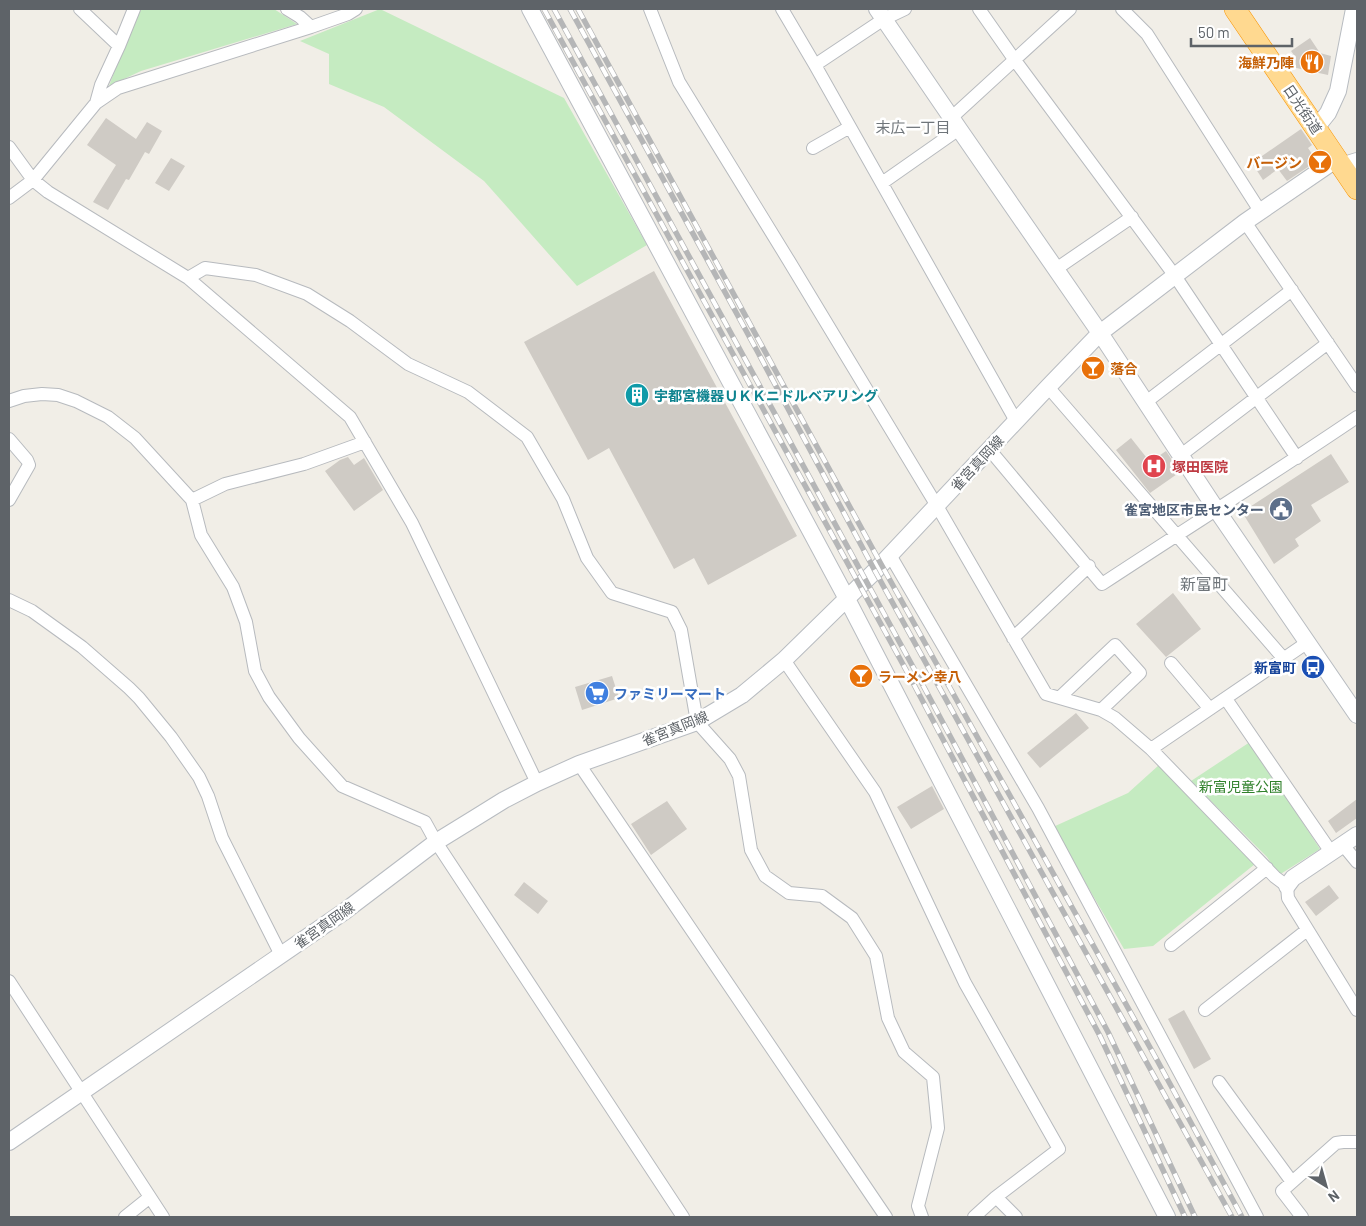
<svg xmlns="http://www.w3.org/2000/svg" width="1366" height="1226" viewBox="0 0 1366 1226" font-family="Barlow,'Noto Sans JP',sans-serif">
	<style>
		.green { fill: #c5ebc1 }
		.building { fill: #cfcbc5 }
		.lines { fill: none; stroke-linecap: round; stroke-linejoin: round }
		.street-casing { stroke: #b7babe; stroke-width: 14 }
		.secondary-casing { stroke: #b8bcc1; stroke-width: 18 }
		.highway-casing { stroke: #f89400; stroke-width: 22 }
		.street { stroke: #fff; stroke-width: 12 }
		.secondary { stroke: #fff; stroke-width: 16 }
		.highway { stroke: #ffd990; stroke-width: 21 }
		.rail-casing { stroke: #b5b6b7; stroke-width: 5.5 }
		.rail { stroke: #fff; stroke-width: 4; stroke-dasharray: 11; stroke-linecap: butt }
		.labels { text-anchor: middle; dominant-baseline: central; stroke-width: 5; stroke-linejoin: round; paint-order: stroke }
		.food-label { font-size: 14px; font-weight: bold; fill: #c56008; stroke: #fff; text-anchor: end }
		.street-label { font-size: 14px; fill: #5e6368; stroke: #fff }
		.culture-label { font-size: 14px; font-weight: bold; fill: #0d838f; stroke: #fff; text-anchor: start }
		.health-label { font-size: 14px; font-weight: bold; fill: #be3a42; stroke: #fff; text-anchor: start }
		.service-label { font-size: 14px; font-weight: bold; fill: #4e5e75; stroke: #fff; text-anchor: end }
		.transit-label { font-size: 14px; font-weight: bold; fill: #164399; stroke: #fff; text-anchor: end }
		.shop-label { font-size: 14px; font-weight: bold; fill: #366cbe; stroke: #fff; text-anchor: start }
		.park-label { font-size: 14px; fill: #30812b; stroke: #fff }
		.neighbourhood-label { font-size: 15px; fill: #6f757a; stroke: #fff }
		.quarter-label { font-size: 16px; fill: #6f757a; stroke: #fff }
	</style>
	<rect width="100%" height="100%" fill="#f1eee7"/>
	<path class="green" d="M138,9H274L297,24L141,71L109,86Z
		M380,9L564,98L647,245L577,286L484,181L384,107L329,84V54L300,41Z
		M1250,742L1320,849L1279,875L1267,857L1191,781Z
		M1159,765L1255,864L1153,946L1124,949L1053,827L1128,793Z"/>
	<path class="building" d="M1310,38L1320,53L1331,56L1328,75L1292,67L1294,55L1291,51Z
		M106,118L136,139L147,122L162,131L149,154L145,152L129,180L126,179L108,210L93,202L116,165L87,145Z
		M1301,129L1312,145L1308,148L1317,161L1287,181L1278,169L1263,180L1252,163Z
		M171,158L185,166L169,191L155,183Z
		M654,271L797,536L708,585L694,558L674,569L609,448L588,460L524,342Z
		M1131,438L1150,462L1166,451L1180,472L1150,493L1116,450Z
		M1331,454L1349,482L1311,505L1321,521L1295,539L1299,546L1274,564L1242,512Z
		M348,457L354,465L364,458L383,490L354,511L325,471L340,460Z
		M1173,593L1201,629L1166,657L1136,624Z
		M612,676L619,698L582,710L575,687Z
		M1076,713L1089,728L1040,768L1027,753Z
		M932,786L944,809L911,829L897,807Z
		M1357,799V818L1336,833L1328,821Z
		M667,801L687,829L651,855L631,824Z
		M524,882L548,901L538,914L514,895Z
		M1329,885L1339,898L1316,916L1305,902Z
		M1184,1010L1211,1059L1194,1069L1168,1019Z"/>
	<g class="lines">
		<g class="street-casing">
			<path id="street" d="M80,9L119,46
				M287,9L300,17L311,27
				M650,9L679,82L789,261L937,506L1046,694L1101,710L1115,718L1151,749L1275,877L1287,886L1288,898L1357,1010
				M782,9L815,65L1016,421
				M979,9L1014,59L1175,276L1297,458
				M1122,9L1147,34L1260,211
				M815,65L884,19L905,9
				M96,103L101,85L119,46L134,9
				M951,118L1070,9
				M9,147L33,180L48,192L188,278L350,417L412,523L537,783
				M813,148L850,127
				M882,183L959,129
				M9,198L33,180L96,103L118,88L311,27L348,14L356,9
				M1245,222L1357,386
				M1056,269L1132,217
				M188,278L205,268L256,275L307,294L350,321L408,364L468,392L527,437L563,499L587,558L612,593L672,612L681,630L697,722L730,759L739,776L751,850L765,876L789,893L822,896L852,918L876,956L888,1018L904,1052L933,1077L938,1128L918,1206L922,1217
				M1048,387L1284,659
				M9,401L24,396L42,394L58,395L76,401L108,417L135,438L192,500L201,535L233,587L246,622L255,671L269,697L299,738L342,786L425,822L436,842L683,1217
				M1146,402L1292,290
				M9,439L27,460L29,465L9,500
				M989,449L1102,584C1187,528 1273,474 1357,417
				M1181,455L1328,343
				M192,500L225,484L304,464L365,442
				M890,555L1038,808L1257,1217
				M9,600L32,611L82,647L129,688L139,698L171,737L199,777L208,796L222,838L281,955
				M1013,638L1089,566
				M784,660L875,792L965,983L1059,1149L996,1197L974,1217
				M1171,663L1210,709
				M1059,698L1115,645L1140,673L1101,710
				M1226,699L1331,852
				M1151,749L1308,642
				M579,764L886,1217
				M1343,845L1357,862
				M1171,945L1267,868
				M9,981L163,1217
				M1205,1010L1307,930
				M1219,1082L1292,1182
				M996,1197L1016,1217
				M125,1217L150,1197
				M1302,1217L1282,1191L1336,1143L1343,1142H1357"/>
		</g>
		<g class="secondary-casing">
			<path id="secondary" d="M530,9L847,599L1167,1217
				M877,9L959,129L1100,333L1216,509L1357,715
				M1316,128L1328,113L1338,91L1354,9
				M1341,166L1357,161
				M1287,886L1293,878L1357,835
				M9,1142L345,911L436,842L475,818L504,800L537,783L579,764L697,722L742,695L784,660L875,571L1048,387L1100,333L1245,222L1337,159"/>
		</g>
		<g class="highway-casing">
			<path id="highway" d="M1235,9L1357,189"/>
		</g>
		<use href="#street" class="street"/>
		<use href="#secondary" class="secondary"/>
		<use href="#highway" class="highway"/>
		<g class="rail-casing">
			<path id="rail" d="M544,9L911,679L1100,1036L1185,1217
				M554,9L918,676L1108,1032L1195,1217
				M570,9L755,347L875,571L1232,1217
				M578,9L881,564L1157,1060L1242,1217"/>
		</g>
		<use href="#rail" class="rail"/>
	</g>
	<defs>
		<g id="restaurant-disc" transform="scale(1.25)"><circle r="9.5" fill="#e8710a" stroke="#fff"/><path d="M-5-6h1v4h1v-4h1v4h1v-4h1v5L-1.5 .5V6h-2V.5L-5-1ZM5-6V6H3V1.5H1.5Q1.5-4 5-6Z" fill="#fff"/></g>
		<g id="bar-disc" transform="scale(1.25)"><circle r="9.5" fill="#e8710a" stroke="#fff"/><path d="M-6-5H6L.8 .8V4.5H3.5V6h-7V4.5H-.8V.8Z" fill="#fff"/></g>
		<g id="building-disc" transform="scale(1.25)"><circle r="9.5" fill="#0f9aa8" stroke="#fff"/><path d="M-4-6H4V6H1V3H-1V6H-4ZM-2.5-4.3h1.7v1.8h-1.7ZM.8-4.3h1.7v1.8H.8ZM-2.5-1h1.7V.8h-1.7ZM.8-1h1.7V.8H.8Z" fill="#fff"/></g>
		<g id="hospital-disc" transform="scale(1.25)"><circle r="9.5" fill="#e0444e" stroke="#fff"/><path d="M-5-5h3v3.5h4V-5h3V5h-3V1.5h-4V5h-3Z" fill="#fff"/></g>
		<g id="civic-disc" transform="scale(1.25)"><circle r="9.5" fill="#5c6f8a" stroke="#fff"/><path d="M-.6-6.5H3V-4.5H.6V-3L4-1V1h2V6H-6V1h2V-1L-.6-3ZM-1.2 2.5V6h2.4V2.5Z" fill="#fff"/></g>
		<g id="bus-disc" transform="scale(1.25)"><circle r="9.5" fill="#1a4fb4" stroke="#fff"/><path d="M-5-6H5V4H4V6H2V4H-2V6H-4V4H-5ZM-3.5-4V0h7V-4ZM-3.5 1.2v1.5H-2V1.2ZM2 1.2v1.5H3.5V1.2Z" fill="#fff"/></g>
		<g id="supermarket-disc" transform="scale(1.25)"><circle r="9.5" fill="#3f7fe0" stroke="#fff"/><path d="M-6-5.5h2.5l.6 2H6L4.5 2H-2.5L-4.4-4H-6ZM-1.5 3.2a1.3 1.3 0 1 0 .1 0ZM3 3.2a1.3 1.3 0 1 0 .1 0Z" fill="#fff"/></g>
	</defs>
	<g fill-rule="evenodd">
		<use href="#restaurant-disc" x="1312" y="62"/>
		<use href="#bar-disc" x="1320" y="162"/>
		<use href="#bar-disc" x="1093" y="368"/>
		<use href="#building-disc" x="637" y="395"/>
		<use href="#hospital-disc" x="1154" y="466"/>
		<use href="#civic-disc" x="1281" y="509"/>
		<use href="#bus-disc" x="1313" y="667"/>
		<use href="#bar-disc" x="861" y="676"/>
		<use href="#supermarket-disc" x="597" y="693"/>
	</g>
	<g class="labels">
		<g class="food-label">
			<text x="1294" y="62">海鮮乃陣</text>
			<text x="1302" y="162">バージン</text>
			<text x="1110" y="368" text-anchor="start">落合</text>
			<text x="878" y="676" text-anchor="start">ラーメン幸八</text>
		</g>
		<g class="street-label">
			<text transform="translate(1303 109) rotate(56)">日光街道</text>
			<text transform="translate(977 463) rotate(-47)">雀宮真岡線</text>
			<text transform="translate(675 728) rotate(-22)">雀宮真岡線</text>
			<text transform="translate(324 925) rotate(-35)">雀宮真岡線</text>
		</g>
		<g class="culture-label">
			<text x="654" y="395">宇都宮機器ＵＫＫニドルベアリング</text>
		</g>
		<g class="health-label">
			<text x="1172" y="466">塚田医院</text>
		</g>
		<g class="service-label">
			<text x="1264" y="509">雀宮地区市民センター</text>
		</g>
		<g class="transit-label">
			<text x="1296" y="667">新富町</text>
		</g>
		<g class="shop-label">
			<text x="614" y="693">ファミリーマート</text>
		</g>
		<g class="park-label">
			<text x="1241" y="786">新富児童公園</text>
		</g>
		<g class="neighbourhood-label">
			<text x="913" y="127">末広一丁目</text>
		</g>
		<g class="quarter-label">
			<text x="1204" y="583">新富町</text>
		</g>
	</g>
	<rect width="1366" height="1226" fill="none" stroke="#5e6368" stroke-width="20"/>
	<g transform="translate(1326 1186) rotate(143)" stroke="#ffffff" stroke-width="4" paint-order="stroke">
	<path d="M0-4L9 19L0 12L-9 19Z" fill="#5e6368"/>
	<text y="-8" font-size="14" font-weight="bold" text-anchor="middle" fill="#5e6368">N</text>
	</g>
	<path d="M1191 38v8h101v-8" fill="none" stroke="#5e6368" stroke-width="2.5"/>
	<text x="1198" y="38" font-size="15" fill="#5e6368" stroke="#ffffff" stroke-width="4" paint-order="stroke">50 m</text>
</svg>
